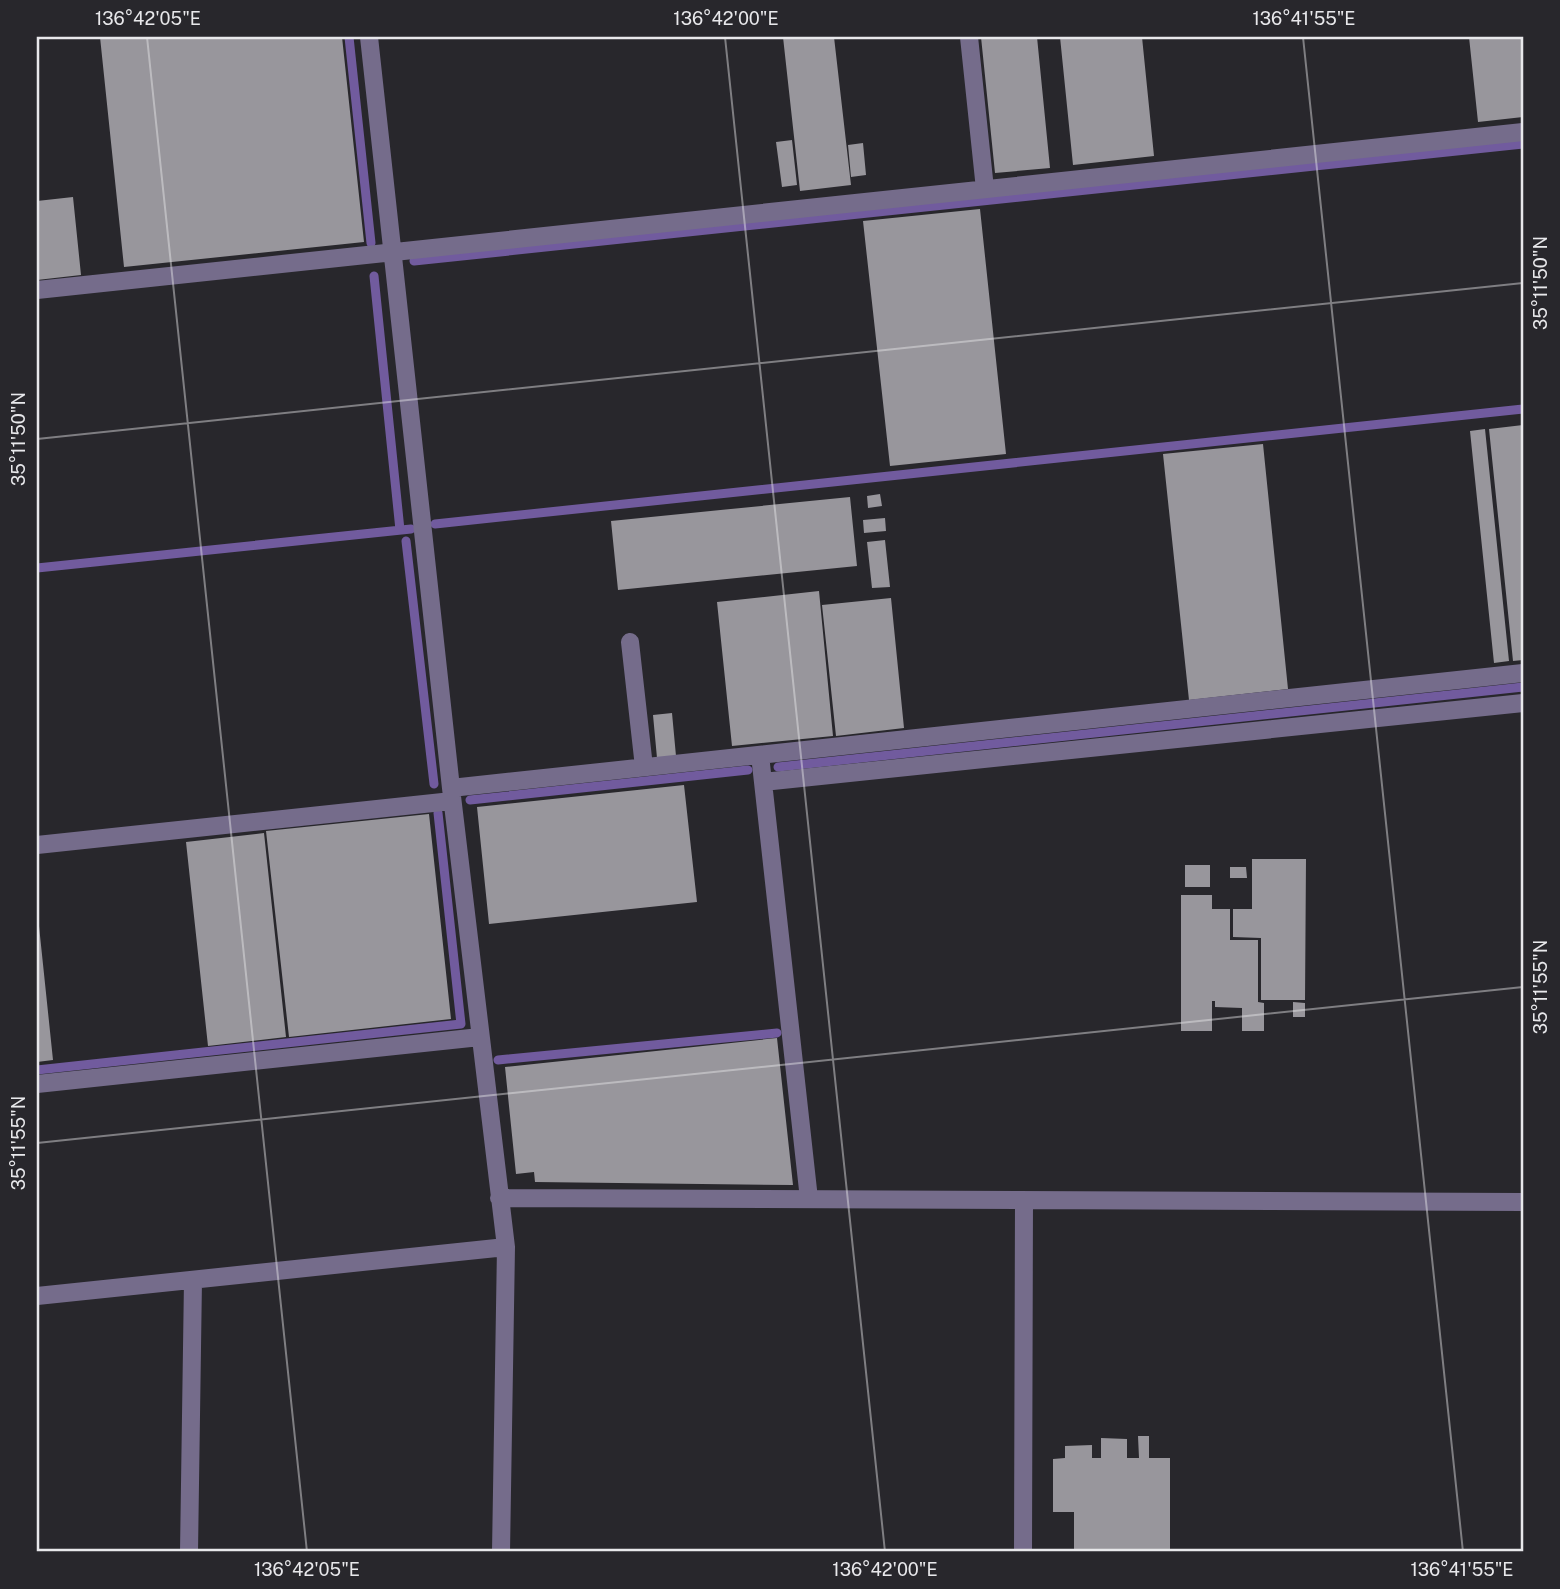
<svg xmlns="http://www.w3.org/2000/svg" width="1560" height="1589" viewBox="0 0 1560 1589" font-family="'Public Sans',sans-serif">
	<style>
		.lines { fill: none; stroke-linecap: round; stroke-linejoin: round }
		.stream { stroke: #715b9e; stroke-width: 9 }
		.building { fill: #98969c }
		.minor { stroke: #756c8b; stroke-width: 18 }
		.ticks { fill: none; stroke: #e8e8eb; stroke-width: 2; stroke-opacity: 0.45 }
		.neatline { fill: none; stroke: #e8e8eb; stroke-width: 2.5 }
		.ticks-label { font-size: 18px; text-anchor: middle; fill: #e8e8eb }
	</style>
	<rect width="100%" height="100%" fill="#28272c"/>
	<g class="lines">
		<path class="stream" d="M349,37L371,243
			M414,261L1523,144
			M374,276L400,530
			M435,524L1523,409
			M406,541L434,784
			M37,568L411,529
			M778,767L1523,687
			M470,800L748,770
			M498,1060L777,1033
			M37,1070L461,1024L438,813"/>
	</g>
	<path class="building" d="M100,37H342L364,242L124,267Z
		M783,37H834L851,185L800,191Z
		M981,37H1037L1050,168L995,173Z
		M1060,37H1142L1154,156L1073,165Z
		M1469,37H1523V117L1478,122Z
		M792,140L797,185L782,187L776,142Z
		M863,143L866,175L851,177L848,145Z
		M73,197L81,275L37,280V201Z
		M980,209L1006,454L890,466L863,221Z
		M1523,425V660L1513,661L1489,429Z
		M1485,429L1509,661L1494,663L1470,431Z
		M1263,444L1288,689L1189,700L1163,454Z
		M880,494L882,506L868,508L867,496Z
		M850,497L857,566L618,590L611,521Z
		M885,518L886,531L864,533L863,520Z
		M885,540L890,587L872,588L867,542Z
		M819,591L833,736L732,746L717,602Z
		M891,598L904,728L836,736L822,605Z
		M672,713L676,756L657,758L653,715Z
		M684,785L697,902L489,924L477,807Z
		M429,814L451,1019L289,1037L266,831Z
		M264,833L286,1037L208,1046L186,842Z
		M1252,859H1306L1305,1000H1261V938L1233,937V909H1252Z
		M1185,865H1210V887H1185Z
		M1230,867H1246L1247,878H1230Z
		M1181,895H1212V909H1230V940H1258V1002L1264,1003V1031H1242V1008L1215,1007V1001H1212V1031H1181Z
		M37,926H39L53,1060L37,1062Z
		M1293,1002L1305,1003V1017H1293Z
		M777,1038L793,1185L535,1182L534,1172L516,1174L505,1067Z
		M1138,1436H1149V1458H1170V1552H1074V1512H1053V1459L1065,1458V1446L1092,1445V1458H1101V1438L1127,1439V1458H1139Z"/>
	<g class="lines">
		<path class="minor" d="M369,37L451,788L506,1247L501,1552
			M969,37L985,189
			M37,290L1523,132
			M630,642L644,767
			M760,755L809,1199
			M763,782L1523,703
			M451,788L1523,673
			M37,845L452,801
			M37,1084L480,1037
			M499,1198L1523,1202
			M37,1296L506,1247
			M189,1552L193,1280
			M1023,1552L1024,1200"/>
	</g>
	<path class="ticks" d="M147,37L307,1552M725,37L885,1552M1303,37L1463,1552M37,439L1523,283M37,1143L1523,987"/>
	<rect width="1560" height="1589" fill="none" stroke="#28272c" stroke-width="77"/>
	<rect x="38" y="38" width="1484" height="1512" class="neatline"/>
	<g class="ticks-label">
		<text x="148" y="25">136°42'05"E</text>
		<text x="726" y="25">136°42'00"E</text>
		<text x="1304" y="25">136°41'55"E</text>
		<text transform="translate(1541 283) rotate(-90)" y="6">35°11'50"N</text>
		<text transform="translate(19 439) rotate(-90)" y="6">35°11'50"N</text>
		<text transform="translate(1541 987) rotate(-90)" y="6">35°11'55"N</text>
		<text transform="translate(19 1143) rotate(-90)" y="6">35°11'55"N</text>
		<text x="307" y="1576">136°42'05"E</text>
		<text x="885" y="1576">136°42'00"E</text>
		<text x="1462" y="1576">136°41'55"E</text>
	</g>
</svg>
